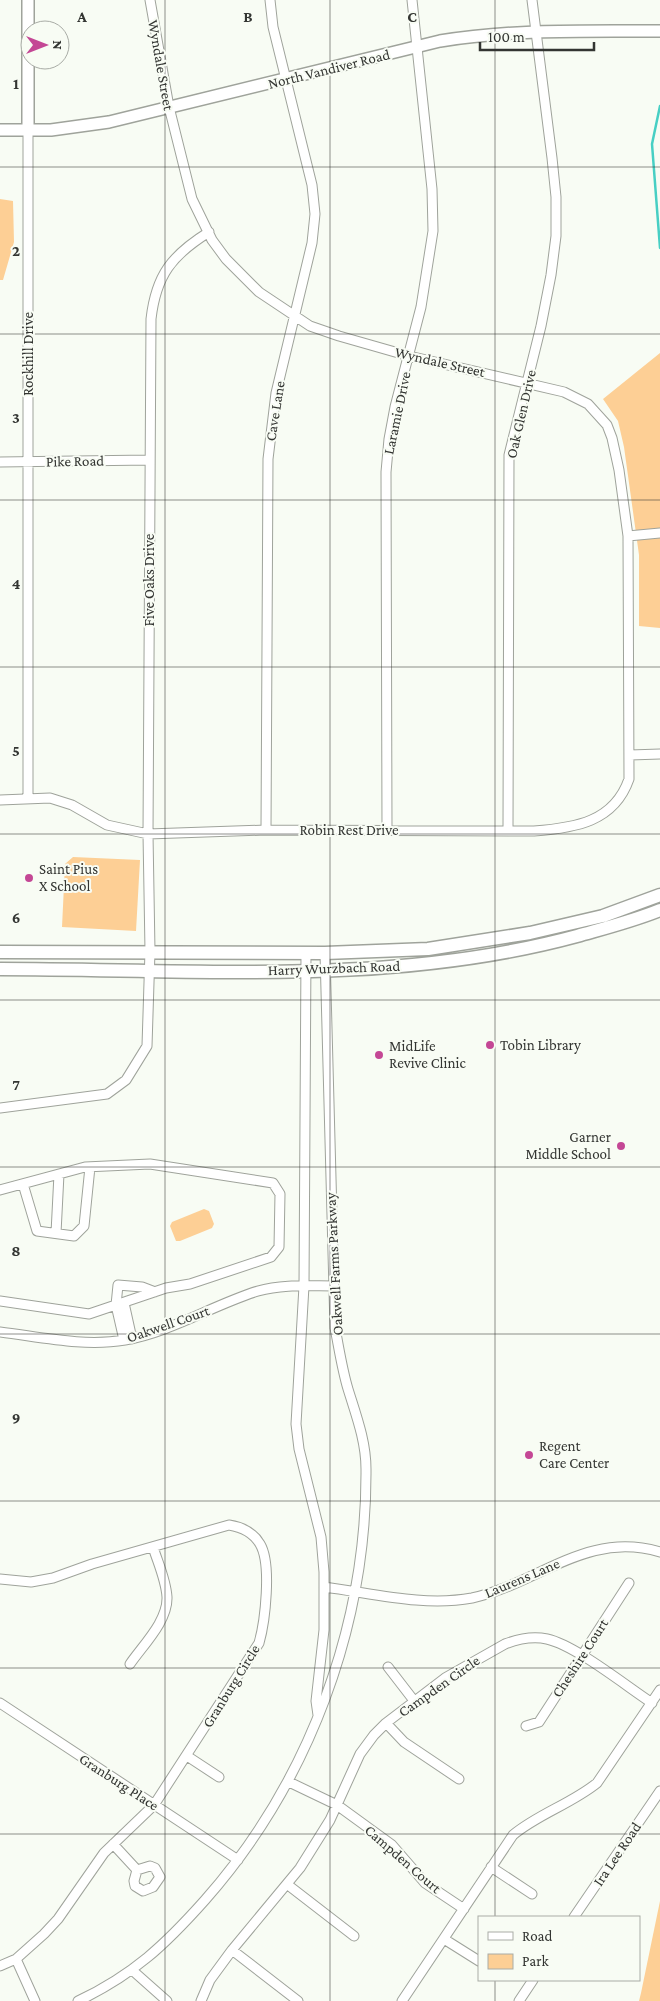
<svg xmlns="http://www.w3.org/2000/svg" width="660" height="2001" viewBox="0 0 660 2001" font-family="'Crimson Pro',serif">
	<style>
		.park { fill: #fdcf95 }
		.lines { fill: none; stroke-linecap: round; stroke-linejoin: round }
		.stream { stroke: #47cfc4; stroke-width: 2.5 }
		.minor-casing { stroke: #9fa39b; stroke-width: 11 }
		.tertiary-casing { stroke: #9fa39b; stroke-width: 14 }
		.secondary-casing { stroke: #9fa39b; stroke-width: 15 }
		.minor { stroke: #fff; stroke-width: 9 }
		.tertiary { stroke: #fff; stroke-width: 11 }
		.secondary { stroke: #fff; stroke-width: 12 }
		.grid { fill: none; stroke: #333532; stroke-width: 1; stroke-opacity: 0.55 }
		.poi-dot { fill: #c44795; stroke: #f8fcf4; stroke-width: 2 }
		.labels { text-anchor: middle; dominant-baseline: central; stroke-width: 4; stroke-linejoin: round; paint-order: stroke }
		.street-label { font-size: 15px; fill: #333532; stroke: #f8fcf4 }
		.poi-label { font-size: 15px; fill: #333532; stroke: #f8fcf4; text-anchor: start }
		.grid-label { font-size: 16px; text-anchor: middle; font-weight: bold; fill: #333532; stroke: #f8fcf4; stroke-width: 4; stroke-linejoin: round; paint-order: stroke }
	</style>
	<rect width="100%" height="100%" fill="#f8fcf4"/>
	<path class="park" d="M0,199L13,201L14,242L3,280H0Z
		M660,353V628L639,626V555L624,447L618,421L603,399Z
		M73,857L140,860L136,931L62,927L65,864Z
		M204,1209L209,1211L214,1224L212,1228L180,1241H176L170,1226L172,1222Z
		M660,1901V2001H639L641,1993Z"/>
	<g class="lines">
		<path class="stream" d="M660,106L652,144L660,248"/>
		<g class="minor-casing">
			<path id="minor" d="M0,462L150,460
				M628,536L660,533
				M630,755L660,754
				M28,799V130
				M0,800L50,798L72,805L107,825L148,834L266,830L534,831C575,828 614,822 629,779L628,536L619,470L612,438L607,425L588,404L564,392L409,356L339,336L310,326L259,292L226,259L212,240L192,199L169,107L150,0
				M266,830L268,459L276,393L312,243L315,214L312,185L273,27L270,0
				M387,830L386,472L389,439L395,407L421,307L433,231L432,189L412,0
				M508,831L509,455L541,326L551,275L556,236V197L552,158L532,0
				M306,953L304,1286L296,1424L299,1449L321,1537L324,1572V1630L316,1701L318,1715
				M0,1108L107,1094L126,1080L147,1046L150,951L148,834L151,319C156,275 172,255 209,232
				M23,1184L37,1231L74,1236L84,1226L90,1167
				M0,1190L85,1167L150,1164L273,1183L280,1194L279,1247L271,1257L190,1284L166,1288L89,1314L0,1301
				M56,1233L59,1174
				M124,1303L132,1339
				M0,1332C41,1337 84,1347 125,1340C171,1332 213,1305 258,1291C282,1284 308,1286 333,1286
				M124,1340L116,1305L118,1285L142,1287L155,1292
				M0,1579L31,1582L53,1578L92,1564L229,1525C242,1527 253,1532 260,1544C272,1564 265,1622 259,1643L154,1805L104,1853L58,1919L44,1934L16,1959L0,1966
				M324,1587C372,1593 423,1607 472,1598C538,1584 586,1530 660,1552
				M130,1664C143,1645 168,1621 167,1597C166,1580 158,1563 153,1547
				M388,1667L415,1702
				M0,1703L238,1860
				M386,1723L404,1742L459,1779
				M526,1726L539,1722L629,1583
				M187,1756L219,1777
				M289,1782L337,1805L392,1845L425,1883L464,1909
				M113,1844L137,1870L150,1866L155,1868L160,1877L153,1887L143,1891L135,1886L134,1881L137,1870
				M491,1867L532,1894
				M288,1885L354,1936
				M574,1917L660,1791
				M444,1939L479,1961
				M232,1950L298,2001
				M16,1959L35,2001
				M132,1970L167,2001
				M78,2001C133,1975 165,1945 205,1900C309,1782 367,1626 366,1469C366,1441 356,1415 348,1389C342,1369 339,1348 335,1328L325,953
				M201,2001L210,1980L232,1950L300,1868L330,1820L360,1754L374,1735L386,1723L445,1678L505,1644C518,1639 533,1636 547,1639C575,1645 626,1686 652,1703
				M402,2001L513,1835C538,1814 571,1804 597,1783L660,1690
				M519,2001L533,1980"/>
		</g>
		<g class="tertiary-casing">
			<path id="tertiary" d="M0,130H51L109,122L440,41C513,29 586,31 660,31
				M28,130V0"/>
		</g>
		<g class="secondary-casing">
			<path id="secondary" d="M0,952L325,953L428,949L530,933L603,916L660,895
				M0,969C192,969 389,987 577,936C605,928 633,921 660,910"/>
		</g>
		<use href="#minor" class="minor"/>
		<use href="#tertiary" class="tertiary"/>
		<use href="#secondary" class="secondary"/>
	</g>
	<path class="grid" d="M165,0V2001M330,0V2001M495,0V1917M0,167H660M0,334H660M0,500H660M0,667H660M0,834H660M0,1000H660M0,1167H660M0,1334H660M0,1501H660M0,1668H660M0,1834H660M495,1980V2001"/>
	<g class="poi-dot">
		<circle cx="29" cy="878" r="5"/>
		<circle cx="490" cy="1045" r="5"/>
		<circle cx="379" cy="1055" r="5"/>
		<circle cx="621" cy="1146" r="5"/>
		<circle cx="529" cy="1455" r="5"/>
	</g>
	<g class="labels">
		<g class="street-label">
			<text transform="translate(161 65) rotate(80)">Wyndale Street</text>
			<text transform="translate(329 69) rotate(-14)">North Vandiver Road</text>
			<text transform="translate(28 354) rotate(-90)">Rockhill Drive</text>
			<text transform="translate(440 362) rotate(13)">Wyndale Street</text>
			<text transform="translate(275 411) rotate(-81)">Cave Lane</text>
			<text transform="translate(397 413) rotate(-78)">Laramie Drive</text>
			<text transform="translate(521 414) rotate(-77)">Oak Glen Drive</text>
			<text transform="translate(75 461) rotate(-1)">Pike Road</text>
			<text transform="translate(149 580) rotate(-90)">Five Oaks Drive</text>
			<text x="349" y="830">Robin Rest Drive</text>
			<text transform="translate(334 968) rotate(-2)">Harry Wurzbach Road</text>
			<text transform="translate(334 1264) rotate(-93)">Oakwell Farms Parkway</text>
			<text transform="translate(168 1324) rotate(-19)">Oakwell Court</text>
			<text transform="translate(522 1578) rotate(-23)">Laurens Lane</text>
			<text transform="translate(580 1658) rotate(-57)">Cheshire Court</text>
			<text transform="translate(231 1686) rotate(-58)">Granburg Circle</text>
			<text transform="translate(439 1686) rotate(-35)">Campden Circle</text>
			<text transform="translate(119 1782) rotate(33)">Granburg Place</text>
			<text transform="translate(617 1854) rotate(-56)">Ira Lee Road</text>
			<text transform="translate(403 1859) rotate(41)">Campden Court</text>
		</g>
		<g class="poi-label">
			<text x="39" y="869">Saint Pius<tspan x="39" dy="17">X School</tspan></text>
			<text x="500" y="1045">Tobin Library</text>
			<text x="389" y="1046">MidLife<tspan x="389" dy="17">Revive Clinic</tspan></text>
			<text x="611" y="1137" text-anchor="end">Garner<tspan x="611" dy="17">Middle School</tspan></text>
			<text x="539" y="1446">Regent<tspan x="539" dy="17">Care Center</tspan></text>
		</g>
	</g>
	<g class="grid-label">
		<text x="82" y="22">A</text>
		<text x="248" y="22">B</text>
		<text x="412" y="22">C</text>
		<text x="16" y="89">1</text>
		<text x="16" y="256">2</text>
		<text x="16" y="423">3</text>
		<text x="16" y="589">4</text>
		<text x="16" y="756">5</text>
		<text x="16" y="923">6</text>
		<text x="16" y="1090">7</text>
		<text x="16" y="1256">8</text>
		<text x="16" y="1423">9</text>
	</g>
	<rect x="478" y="1916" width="162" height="65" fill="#f8fcf4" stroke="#a9aca6"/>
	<rect x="488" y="1932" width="25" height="8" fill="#ffffff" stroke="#a9aca6"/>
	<text x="522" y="1941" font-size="15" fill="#333532">Road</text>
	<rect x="488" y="1954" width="25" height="15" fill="#fdcf95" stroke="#a9aca6"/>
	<text x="522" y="1966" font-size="15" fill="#333532">Park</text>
	<g transform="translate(45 45) rotate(90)"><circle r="24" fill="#f8fcf4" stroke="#a9aca6"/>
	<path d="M0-4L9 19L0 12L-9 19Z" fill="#c44795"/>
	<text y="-8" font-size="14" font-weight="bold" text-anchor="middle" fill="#333532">N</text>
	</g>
	<path d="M480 42v8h114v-8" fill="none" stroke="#333532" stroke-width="2.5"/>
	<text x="488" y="42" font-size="15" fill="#333532" stroke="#f8fcf4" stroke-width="4" paint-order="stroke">100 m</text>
</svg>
